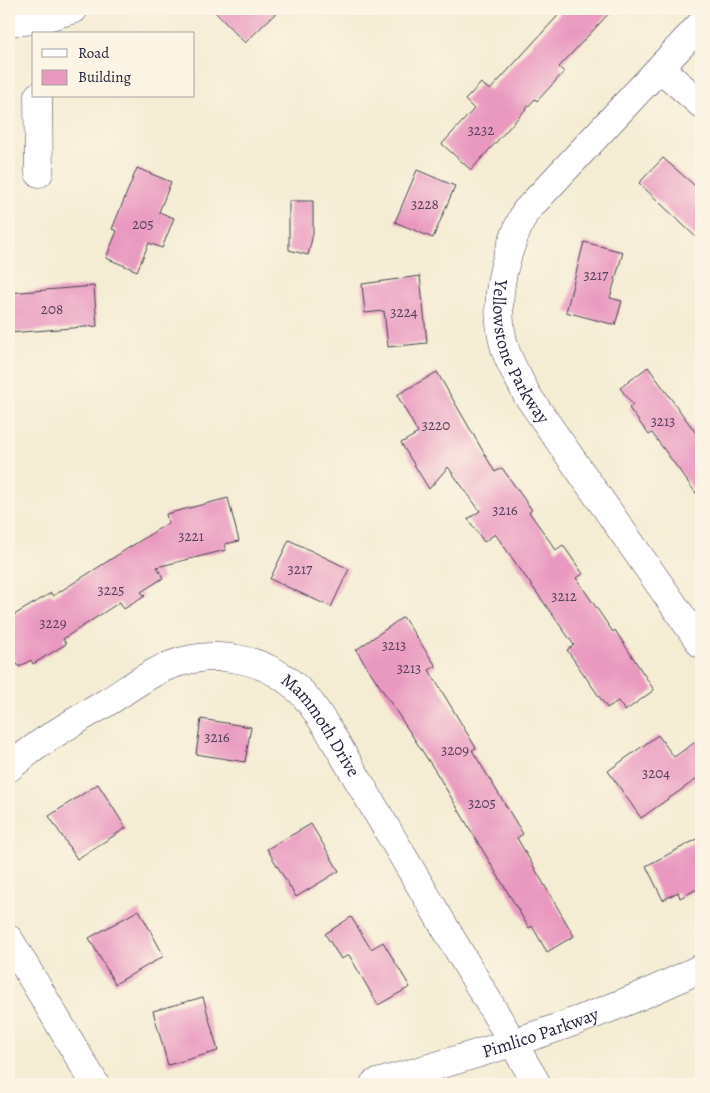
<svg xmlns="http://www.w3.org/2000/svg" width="710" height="1093" viewBox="0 0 710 1093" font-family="Alegreya,serif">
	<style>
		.building { fill: #e998bf }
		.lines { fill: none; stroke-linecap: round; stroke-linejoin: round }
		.street-casing { stroke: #424052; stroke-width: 29 }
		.secondary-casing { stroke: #424052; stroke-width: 29 }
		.street { stroke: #fff; stroke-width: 28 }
		.secondary { stroke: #fff; stroke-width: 28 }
		.labels { text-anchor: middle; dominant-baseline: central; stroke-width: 4.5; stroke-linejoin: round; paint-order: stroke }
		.number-label { font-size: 15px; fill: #54405c }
		.street-label { font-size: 18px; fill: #22223b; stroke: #fcf5e5 }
	</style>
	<rect width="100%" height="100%" fill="#fcf5e5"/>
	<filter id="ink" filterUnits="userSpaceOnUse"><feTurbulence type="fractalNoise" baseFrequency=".02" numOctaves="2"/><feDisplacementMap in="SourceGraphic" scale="10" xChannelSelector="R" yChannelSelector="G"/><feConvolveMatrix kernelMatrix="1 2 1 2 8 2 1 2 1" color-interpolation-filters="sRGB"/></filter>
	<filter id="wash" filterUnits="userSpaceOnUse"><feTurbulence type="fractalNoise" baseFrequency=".0096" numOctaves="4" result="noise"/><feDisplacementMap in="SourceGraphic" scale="20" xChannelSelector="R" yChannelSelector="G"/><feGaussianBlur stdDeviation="1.12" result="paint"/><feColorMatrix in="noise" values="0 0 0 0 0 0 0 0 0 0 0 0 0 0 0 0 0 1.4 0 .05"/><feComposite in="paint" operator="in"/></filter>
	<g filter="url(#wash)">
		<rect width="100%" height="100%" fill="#f4ecd3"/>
		<g id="blocks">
			<path class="building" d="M212,9H280L245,43Z
				M564,9H613L559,67L564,72L537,101L535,99L471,170L442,144L474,109L465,100L481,83L490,90Z
				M663,158L701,191V242L639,183Z
				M137,168L171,182L159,212L174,218L162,248L149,243L137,271L106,258L117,231L112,229Z
				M417,170L455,186L433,238L395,222Z
				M289,201H313V234L308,255L289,250Z
				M584,242L623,252L610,298L622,301L615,325L566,312Z
				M420,276L427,343L388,347L384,311L365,313L362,284Z
				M94,286L97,326L9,333V293Z
				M648,367L701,440V500L652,433L649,435L629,408L633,405L620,388Z
				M437,372L495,472L502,468L532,510L529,512L556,550L563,545L583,574L576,578L613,632L615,630L654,690L625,711L618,701L607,708L567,650L574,645L495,534L484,542L468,519L480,511L448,467L429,489L401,443L418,433L397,395Z
				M228,498L239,541L225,544L226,550L157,567L163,578L141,592L145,596L124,609L120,602L63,639L66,644L33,664L31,660L19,667L9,650V618L51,593L53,596L168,523L166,514Z
				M289,540L349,569L331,607L270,579Z
				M403,617L436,666L429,670L476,748L472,750L523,834L517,838L574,936L547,952L532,926L529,928L436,772L356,650Z
				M201,719L251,727L245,762L196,754Z
				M658,735L674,757L701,738V776L641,818L608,771Z
				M98,784L126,828L77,859L49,816Z
				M311,824L339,871L296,897L267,849Z
				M701,837V887L680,898L678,892L663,900L646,866Z
				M139,910L164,956L115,984L89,938Z
				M351,917L371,949L383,942L410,987L378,1005L349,955L341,959L325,934Z
				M203,997L218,1051L168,1065L153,1011Z"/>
		</g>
	</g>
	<g filter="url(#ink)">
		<use href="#blocks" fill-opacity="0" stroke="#424052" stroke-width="1"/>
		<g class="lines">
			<g class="street-casing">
				<g id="street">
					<path d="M9,22L37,20L74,9"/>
					<path id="s1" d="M701,24L525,212C504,256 491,300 505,349C510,365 520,380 527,395L701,644"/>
					<path d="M661,69L701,104"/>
					<path d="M38,96L39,173"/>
					<path id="s2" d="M9,768C38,742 72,723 106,703C126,691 147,674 168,666C214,648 266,657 301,692C312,703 320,717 328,729L537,1084"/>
					<path d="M9,939L95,1084"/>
				</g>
			</g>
			<g class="secondary-casing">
				<g id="secondary">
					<path id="s3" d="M374,1084C486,1052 597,1020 701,968"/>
				</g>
			</g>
			<use href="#street" class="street"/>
			<use href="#secondary" class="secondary"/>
		</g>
	</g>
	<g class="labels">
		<g class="number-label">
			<text x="481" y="130">3232</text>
			<text x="425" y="204">3228</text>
			<text x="143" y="224">205</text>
			<text x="596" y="275">3217</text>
			<text x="52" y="309">208</text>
			<text x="404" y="312">3224</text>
			<text x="663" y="421">3213</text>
			<text x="436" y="425">3220</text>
			<text x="505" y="510">3216</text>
			<text x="191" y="536">3221</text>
			<text x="300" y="569">3217</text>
			<text x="111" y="590">3225</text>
			<text x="564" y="596">3212</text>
			<text x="53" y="623">3229</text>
			<text x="394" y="645">3213</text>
			<text x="409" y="668">3213</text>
			<text x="217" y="737">3216</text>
			<text x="455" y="750">3209</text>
			<text x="656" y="773">3204</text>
			<text x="482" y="803">3205</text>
		</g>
		<g class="street-label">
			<text stroke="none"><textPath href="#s1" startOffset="406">Yellowstone Parkway</textPath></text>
			<text stroke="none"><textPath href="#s2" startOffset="371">Mammoth Drive</textPath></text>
			<text stroke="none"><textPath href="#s3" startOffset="174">Pimlico Parkway</textPath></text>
		</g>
	</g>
	<rect width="710" height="1093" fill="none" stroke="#fcf5e5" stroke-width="30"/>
	<rect x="32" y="32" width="162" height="65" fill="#fcf5e5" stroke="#a5a1a1"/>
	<rect x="42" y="49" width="25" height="8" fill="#ffffff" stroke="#a5a1a1"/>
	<text x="78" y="58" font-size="15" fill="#22223b">Road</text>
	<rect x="42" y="70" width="25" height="15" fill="#e998bf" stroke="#a5a1a1"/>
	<text x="78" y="82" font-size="15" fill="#22223b">Building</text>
</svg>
